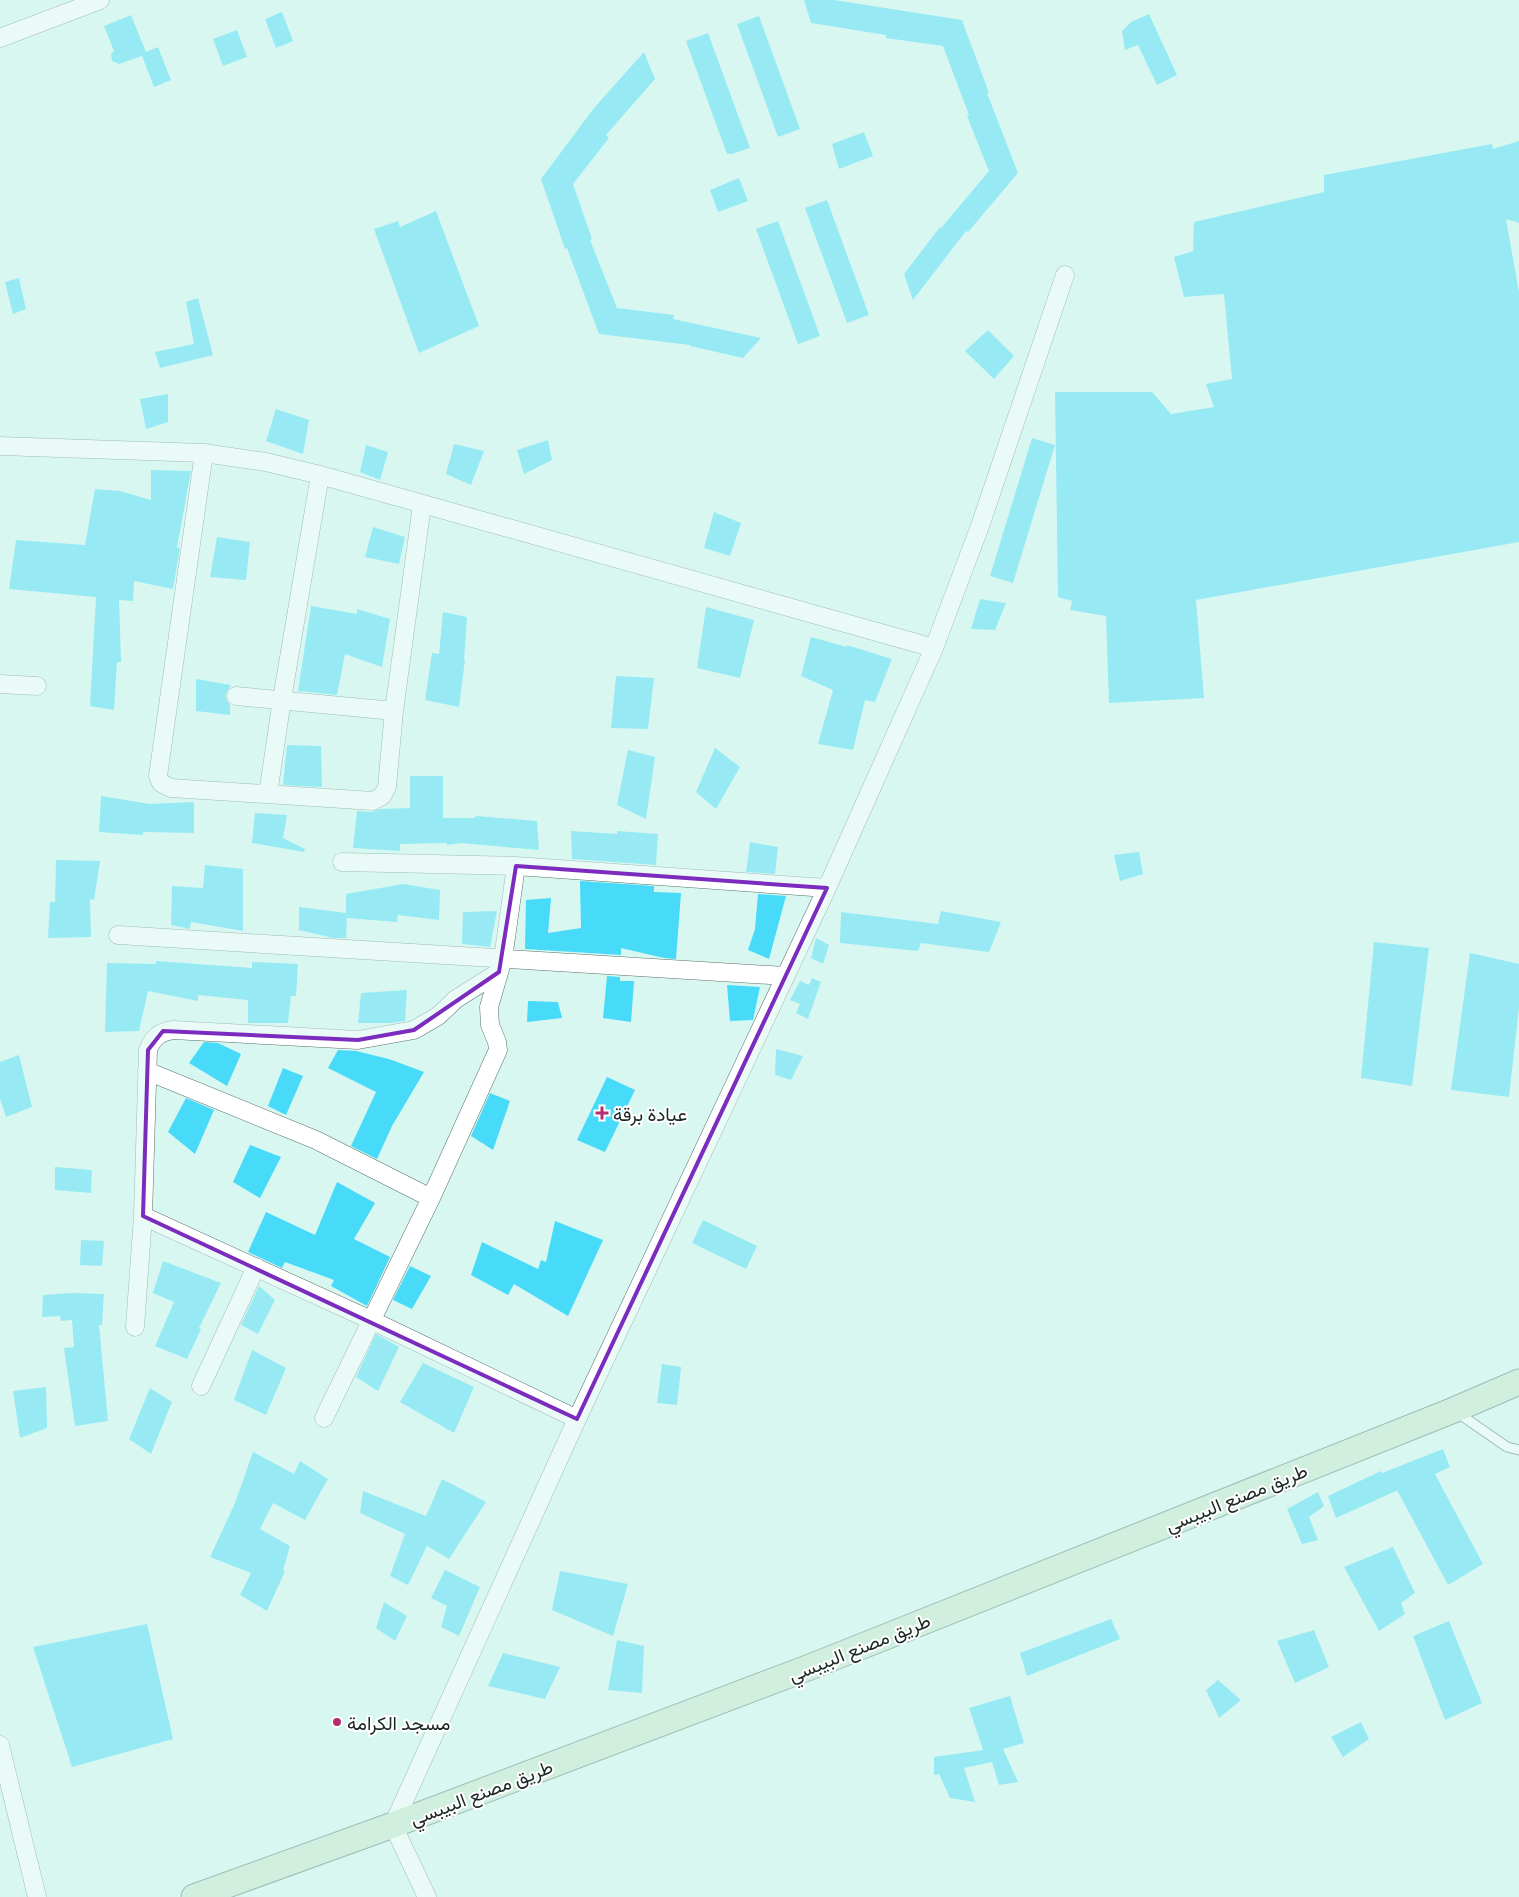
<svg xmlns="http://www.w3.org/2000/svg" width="1519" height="1897" viewBox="0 0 1519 1897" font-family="'Exo 2',Vazirmatn,sans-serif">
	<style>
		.building { fill: #47daf9 }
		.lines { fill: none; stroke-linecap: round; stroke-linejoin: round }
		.service-casing { stroke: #57726c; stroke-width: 11 }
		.minor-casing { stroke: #57726c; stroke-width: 19 }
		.secondary-casing { stroke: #57726c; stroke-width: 27 }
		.service { stroke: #fff; stroke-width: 9 }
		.minor { stroke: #fff; stroke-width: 18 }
		.secondary { stroke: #c8e4cb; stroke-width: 25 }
		.marked { fill: none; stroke: #7b2cbf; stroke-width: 4; stroke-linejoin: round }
		.poi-dot { fill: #b42d6f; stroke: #fff; stroke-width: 2 }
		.labels { text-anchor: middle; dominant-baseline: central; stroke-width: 4; stroke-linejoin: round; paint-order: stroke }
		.poi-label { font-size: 19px; fill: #1c2825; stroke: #fff; text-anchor: start }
		.street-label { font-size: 19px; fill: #1c2825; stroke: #fff }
	</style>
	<rect width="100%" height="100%" fill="#d9f7f1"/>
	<path class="building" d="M804,0H834L962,20L989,93H987L1018,173L968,232L966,231L913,300L904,274L940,227L941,228L989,171L967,116L969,115L943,46L886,38V35L811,23Z
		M282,12L293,41L276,48L265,19Z
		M1149,14L1177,75L1157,85L1138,45L1125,50L1122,31L1131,22Z
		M131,15L146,52L158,47L171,80L154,87L142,56L119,64L112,61L111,54L114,51L104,26Z
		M759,16L800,129L778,137L737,24Z
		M237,30L247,57L223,66L213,39Z
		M708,33L750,148L732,154H727L686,41Z
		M644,52L655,79L606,135L609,138L573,184L592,239L590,240L617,308L674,315L673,319L761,338L743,358L690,346V345L599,334L567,248L565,249L541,179L594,108Z
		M864,132L873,156L839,169L832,144Z
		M1519,141V223L1506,219L1519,292V542L1196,600L1204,698L1109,703L1106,616L1070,610L1072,601L1058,597L1055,392H1152L1171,414L1214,407L1206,384L1232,379L1224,294L1184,297L1174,257L1193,251L1194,222L1324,192V175L1492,144L1493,149Z
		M739,178L748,201L718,212L710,190Z
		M827,200L869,315L847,323L805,208Z
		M436,211L479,326L419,353L374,229L398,221L400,227Z
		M778,221L820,336L798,344L756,229Z
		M19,278L26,309L13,314L5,282Z
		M198,298L213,355L160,368L155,352L194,344L186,302Z
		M988,330L1014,356L994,379L965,351Z
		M168,394V422L146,429L140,399Z
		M276,409L309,420L303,454L266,441Z
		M1032,438L1055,445L1013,583L990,576Z
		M548,440L552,460L524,474L517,450Z
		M454,444L484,451L471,485L446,474Z
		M366,445L388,452L380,480L360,472Z
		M151,470L191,471L177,547L180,548L173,589L134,581L133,601L119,600L121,662H117L114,710L90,706L96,597L9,589L16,540L85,545L95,489L120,491L151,500Z
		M714,512L741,523L730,556L704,548Z
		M373,527L405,537L399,564L365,557Z
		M217,537L250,542L246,580L210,577Z
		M980,599L1006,603L995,630L971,629Z
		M311,606L357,614V609L390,619L382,667L345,654L337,695L298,691Z
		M706,607L754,620L740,678L697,668Z
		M443,612L467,617L464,660H465L459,707L425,700L432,653L439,654Z
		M811,637L847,647V645L892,659L875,702L865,700L853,750L818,744L833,690L801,676Z
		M616,676L654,678L648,729L611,728Z
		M196,679L231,685L225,695L227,701L230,705V715L196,711Z
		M287,745L321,746L322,787L283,785Z
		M715,748L740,767L716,809L696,792Z
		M628,750L655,757L646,819L617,805Z
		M410,776H443V818H475L476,816L537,821L539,850L461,843L447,845V843L400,844V851L353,848L357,811L372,812L380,809L410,808Z
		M101,796L150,804L194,802V833L143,832V835L99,832Z
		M255,813L287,815L283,838L305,849L304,852L252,843Z
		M571,831L617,834V831L658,834L656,865L572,859Z
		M750,842L778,847L775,874L746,872Z
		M1139,852L1143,874L1120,881L1114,855Z
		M56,860L100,861L94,900L90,899L91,937L48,938L50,902H55Z
		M205,865L243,869V931L191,922L190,929L171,925L172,886L203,888Z
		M580,881L654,886V892L681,893L676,959L664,958L621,948V955L525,949L526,900L551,898L548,933L581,928Z
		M403,884L440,890L439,920L398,915L397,922L347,918L346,938H333L299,930V907L346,913V894Z
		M758,894L786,896L769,959L748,950L755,929Z
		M497,911L490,947L462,944L463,912Z
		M941,911L1001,922L989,952L921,943L918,951L840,943L841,912L938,924Z
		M816,938L829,945L823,964L811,958Z
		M1374,942L1429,948L1412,1086L1361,1078Z
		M1470,953L1519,964V1007L1509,1097L1451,1090Z
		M156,961L252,968V962L298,964L296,996H291L288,1023H248V1000L198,995V1001L148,991L139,1031L105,1032L107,963L156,964Z
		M607,976L620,977V981H634L631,1022L603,1018Z
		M812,978L821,982L808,1019L796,1013L800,1004L790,1000L800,981L809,985Z
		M727,985L760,987L753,1020L730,1021Z
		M407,990L405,1021L391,1023H358L361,993Z
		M528,1001L558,1002L562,1018L527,1022Z
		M204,1042L218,1043L241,1054L227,1086L189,1063Z
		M776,1049L803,1056L791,1080L775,1075Z
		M338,1050L356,1051L389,1059L424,1072L392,1126L377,1159L351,1146L376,1092L328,1068Z
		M19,1055L32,1107L6,1117L0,1099V1062Z
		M283,1068L303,1076L286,1115L268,1106Z
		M607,1077L635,1090L605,1152L577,1140Z
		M490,1093L510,1101L493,1150L471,1136Z
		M186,1098L214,1110L195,1154L168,1132Z
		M250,1145L281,1157L260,1198L233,1182Z
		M55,1167L92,1170L91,1193L55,1190Z
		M337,1182L375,1203L354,1239L390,1257L367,1306L331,1286L334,1280L285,1262L282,1268L248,1252L266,1212L315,1235Z
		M703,1220L757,1246L746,1269L692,1243Z
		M555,1221L603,1240L568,1316L514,1284L508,1295L471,1275L482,1242L538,1269L541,1260L546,1262Z
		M81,1240L104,1241L102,1266L80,1265Z
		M163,1261L221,1283L199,1328L201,1329L187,1359L155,1346L174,1302L153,1293Z
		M410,1266L431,1276L412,1309L393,1300Z
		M259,1286L275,1300L258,1334L241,1325Z
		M71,1293L104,1294L102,1325H99L108,1421L75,1426L64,1348L74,1347L72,1320L61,1321L60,1316L42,1317L43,1295Z
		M376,1334L399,1347L378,1391L356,1377Z
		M252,1350L286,1368L266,1415L234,1400Z
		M423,1363L474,1387L454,1433L400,1402Z
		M662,1364L681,1367L677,1405L657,1403Z
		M46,1387L47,1428L20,1438L13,1391Z
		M150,1388L172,1402L151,1454L129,1439Z
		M1443,1449L1450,1467L1435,1474L1483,1564L1448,1585L1398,1492L1396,1491L1336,1518L1328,1496L1381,1471L1382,1473Z
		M253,1452L294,1474L300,1461L328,1479L305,1520L273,1503L260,1529L290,1546L283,1570L285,1571L267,1611L240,1595L251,1573L210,1557L235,1503Z
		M442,1479L486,1502L449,1559L427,1546L408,1585L390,1576L405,1534L360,1513L363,1491L426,1516Z
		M1318,1492L1324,1506L1309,1517L1318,1540L1302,1544L1287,1509Z
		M1393,1547L1415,1593L1401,1603L1405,1614L1379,1631L1344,1567Z
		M445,1570L480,1587L459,1636L441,1627L447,1606L431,1598Z
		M560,1571L628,1584L613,1636L552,1610Z
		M384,1602L407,1616L395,1641L376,1628Z
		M1111,1619L1120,1639L1027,1676L1020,1653Z
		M1449,1621L1482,1703L1445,1720L1413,1636Z
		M147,1624L173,1739L72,1767L33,1647Z
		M1314,1630L1329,1667L1295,1683L1277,1641Z
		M617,1640L644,1646L642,1693L608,1690Z
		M503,1653L560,1667L545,1699L488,1686Z
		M1218,1680L1241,1700L1219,1718L1206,1690Z
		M1010,1696L1024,1743L1003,1749L1018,1782L999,1785L992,1762L964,1768L975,1802L950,1798L939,1774L934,1775V1757L983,1750L969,1708Z
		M1361,1722L1369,1739L1343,1757L1331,1737Z"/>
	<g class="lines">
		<g class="service-casing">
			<path id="service" d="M1458,1413L1507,1447L1519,1450"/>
		</g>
		<g class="minor-casing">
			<path id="minor" d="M0,38L100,0
				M0,446L204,453L266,462L320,475L934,648
				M204,453L158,776L161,783L171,788L373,801L382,796L387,787L394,711L422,505
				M0,684L37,686
				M236,696L394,711
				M268,794L282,699L320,475
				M342,862L516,866L827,888
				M118,935L785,976
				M147,1071L316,1140L431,1198
				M143,1216L373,1321L577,1419
				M135,1327L143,1216L148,1050C153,1037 160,1032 173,1030L358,1040L414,1030L438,1016L456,999L499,972
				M201,1386L256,1267
				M324,1418L431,1198L498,1050L497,1042L490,1025L489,1007L503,959L516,866
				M0,1745L37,1897
				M427,1897L393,1825L577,1419L827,888L934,648L980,526L1065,275"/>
		</g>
		<g class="secondary-casing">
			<path id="secondary" d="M194,1897L393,1825L810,1667L1454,1410L1519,1382"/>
		</g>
		<use href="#service" class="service"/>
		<use href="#minor" class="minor"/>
		<use href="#secondary" class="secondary"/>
	</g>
	<path d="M0 0H1519V1897H0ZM516,866L827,888L577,1419L143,1216L148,1050L163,1031L358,1040L414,1030L499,972Z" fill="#d9f7f1" fill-opacity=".55" fill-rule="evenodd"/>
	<path class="marked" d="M516,866L827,888L577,1419L143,1216L148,1050L163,1031L358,1040L414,1030L499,972Z"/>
	<g class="poi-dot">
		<path d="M599.5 1105.5h5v5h5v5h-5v5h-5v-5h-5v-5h5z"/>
		<circle cx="337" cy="1722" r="5"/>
	</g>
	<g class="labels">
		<g class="poi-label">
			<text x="613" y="1113">عيادة برقة</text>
			<text x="347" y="1722">مسجد الكرامة</text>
		</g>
		<g class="street-label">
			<text transform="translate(1236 1497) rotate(-22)">طريق مصنع البيبسي</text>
			<text transform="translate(859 1647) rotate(-22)">طريق مصنع البيبسي</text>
			<text transform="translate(481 1792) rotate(-21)">طريق مصنع البيبسي</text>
		</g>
	</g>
</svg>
